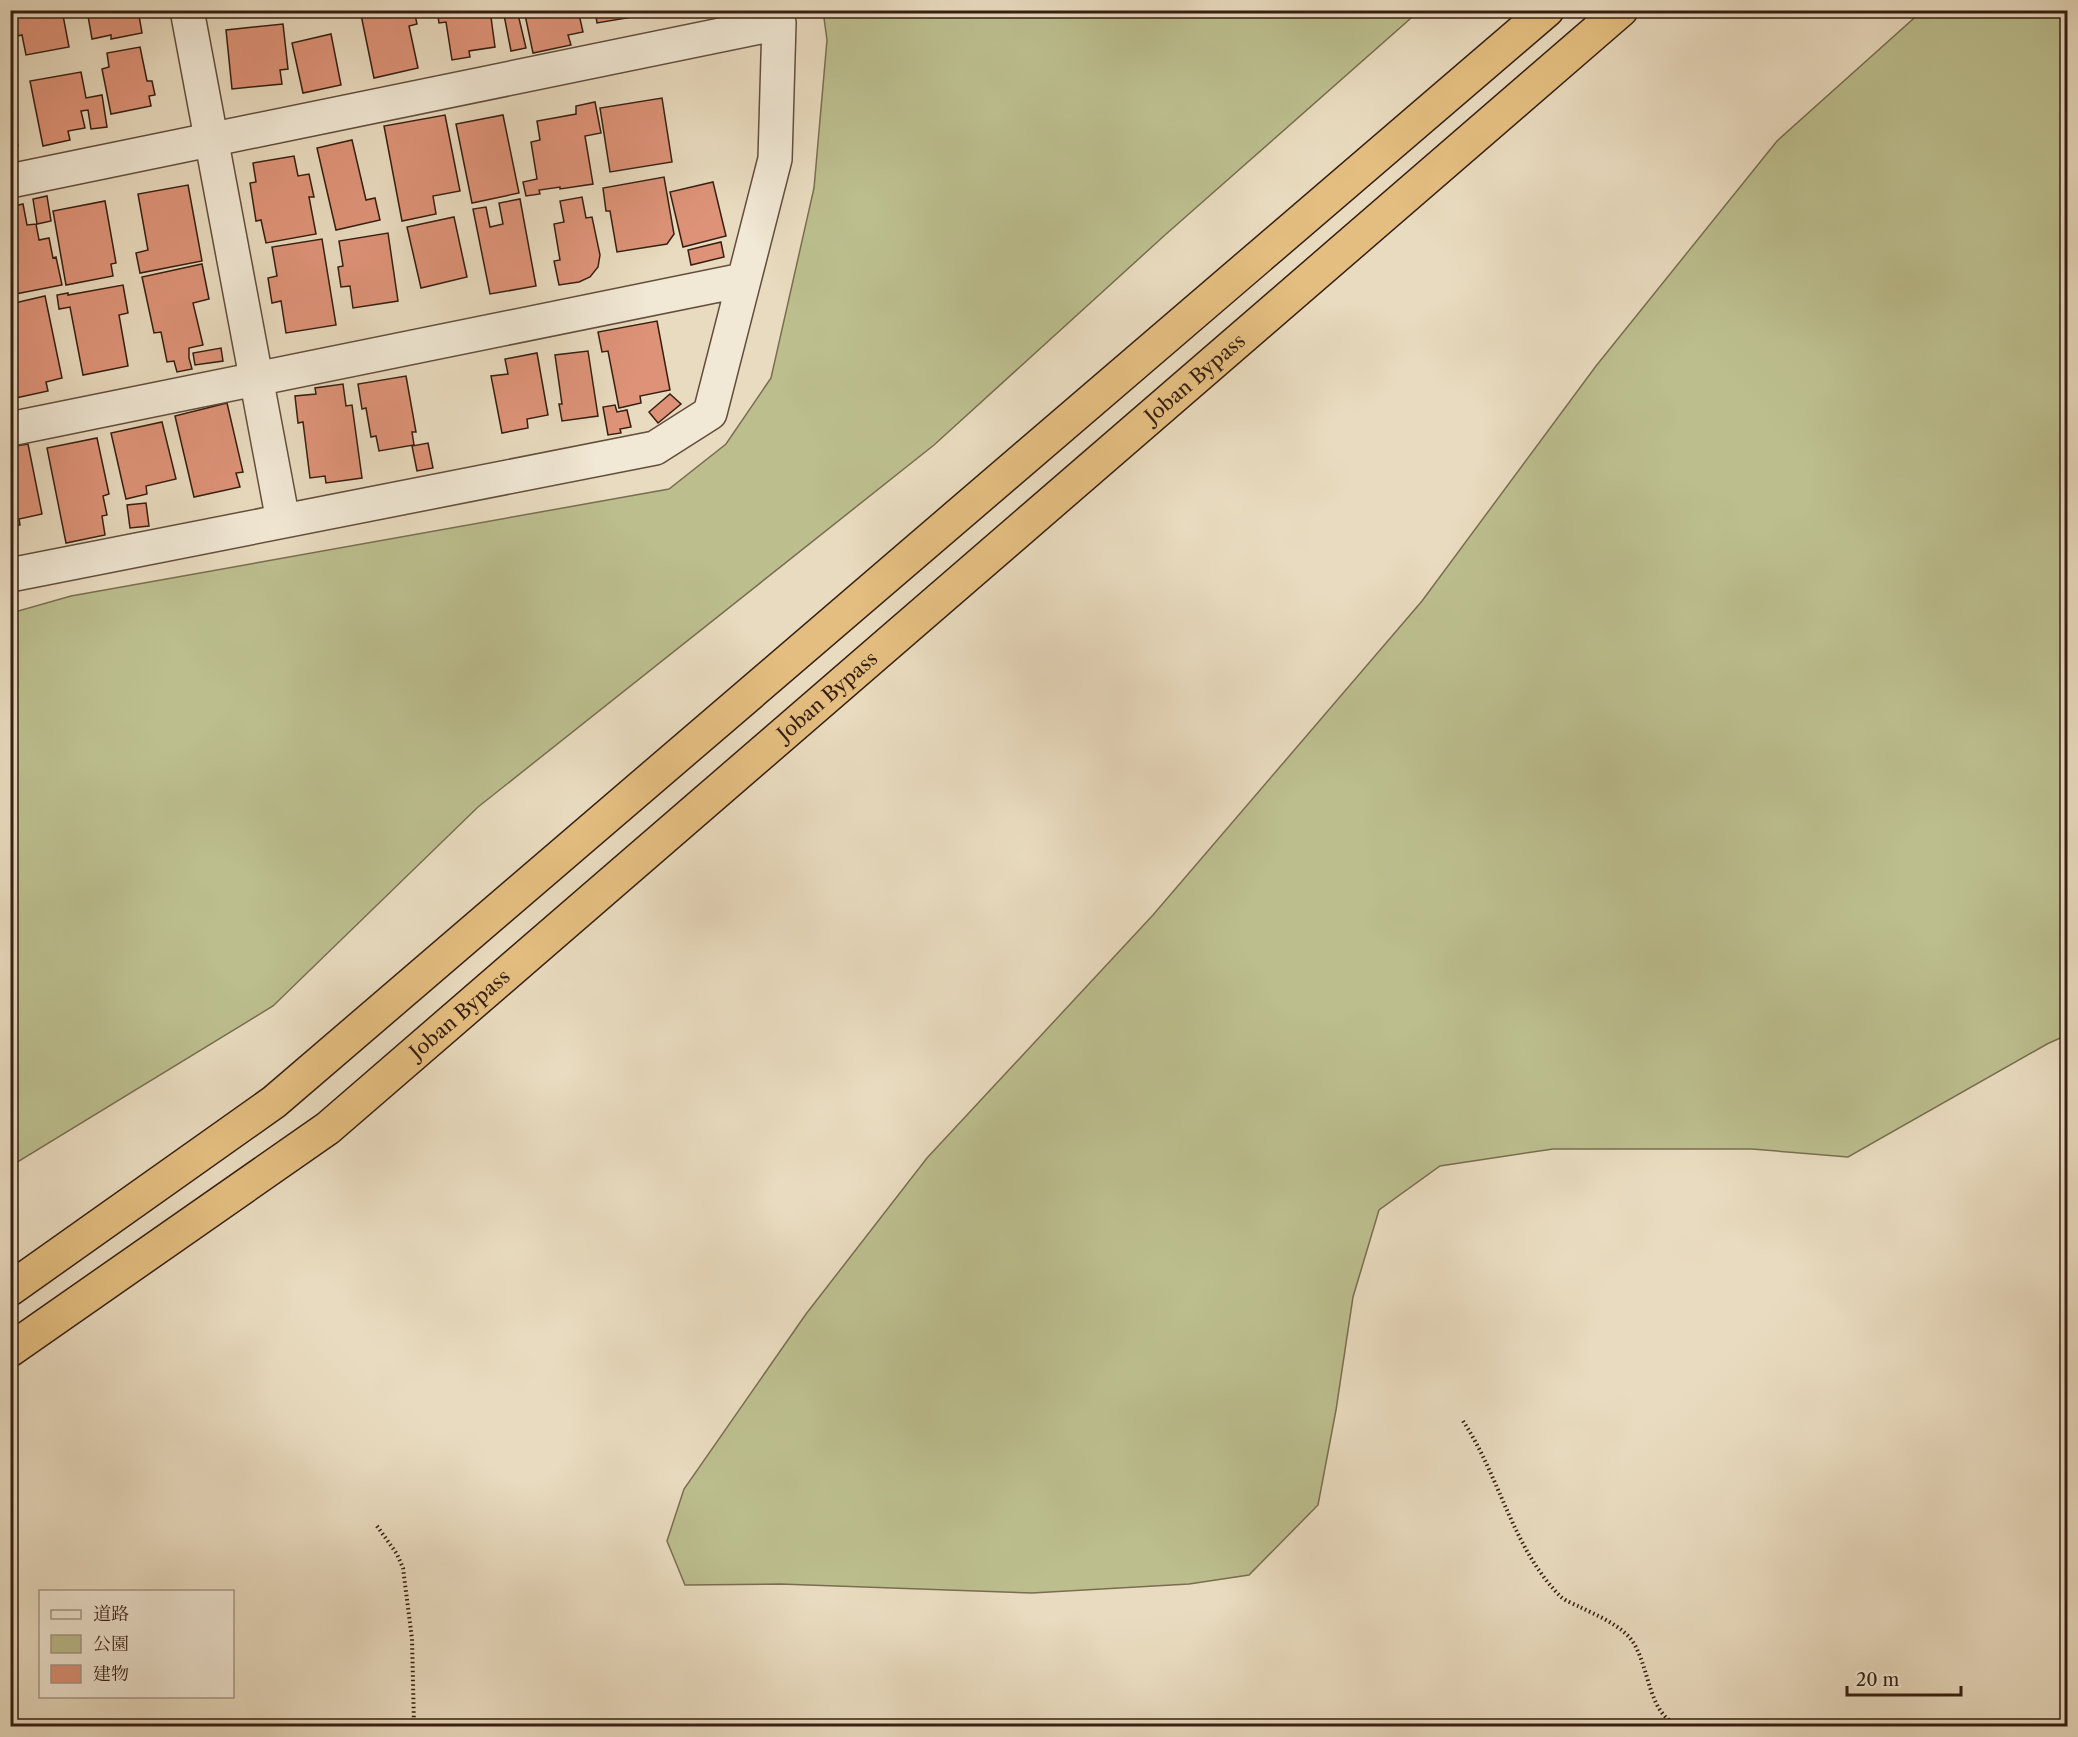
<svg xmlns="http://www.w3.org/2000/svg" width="2078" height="1737" viewBox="0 0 2078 1737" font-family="'Libre Caslon Text','Noto Serif JP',serif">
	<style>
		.green { fill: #bcbe8e; stroke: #796e50; stroke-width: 1.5 }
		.building { fill: #de9378; stroke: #361f12; stroke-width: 1.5 }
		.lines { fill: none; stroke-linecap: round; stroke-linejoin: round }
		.minor-casing { stroke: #634e3d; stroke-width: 36 }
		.trunk-casing { stroke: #361f12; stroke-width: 36 }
		.path { stroke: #361f12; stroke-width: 4; stroke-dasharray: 1.5 3; stroke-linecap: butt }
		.minor { stroke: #f1e8d5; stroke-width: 33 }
		.trunk { stroke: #e4be80; stroke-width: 33 }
		.labels { text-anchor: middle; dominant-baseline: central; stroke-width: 4.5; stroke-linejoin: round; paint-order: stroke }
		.street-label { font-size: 20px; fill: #361f12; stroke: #f1e8d5 }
	</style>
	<rect width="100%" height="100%" fill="#e9dbbf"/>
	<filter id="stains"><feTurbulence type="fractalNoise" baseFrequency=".00333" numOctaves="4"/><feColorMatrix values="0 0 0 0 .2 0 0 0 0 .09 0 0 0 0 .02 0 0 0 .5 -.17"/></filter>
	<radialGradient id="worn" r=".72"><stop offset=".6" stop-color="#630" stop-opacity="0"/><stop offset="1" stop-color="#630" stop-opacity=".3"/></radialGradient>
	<path class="green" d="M823,11H1419L1165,235L934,445L478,807L273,1006L11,1166V613L71,596L669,489L726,444L771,378L814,188L827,40Z
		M1922,11H2067V1035L2047,1044L1848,1157L1752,1149H1553L1440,1166L1379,1210L1353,1297L1336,1410L1318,1505L1249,1575L1189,1584L1032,1593L780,1584L685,1585L667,1541L684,1489L806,1314L927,1158L1153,915L1422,601L1596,366L1777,141Z"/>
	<path class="building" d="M11,10H62L69,47L26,55L22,35L17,36Z
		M87,10H138L142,33L111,39V35L92,39Z
		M360,10H414L417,24L409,26L418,68L374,78Z
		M437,10H490L495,47L469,51L470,57L452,60L446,22L439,23Z
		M503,10H517L526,48L511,51Z
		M524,10H578L583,32L568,35L571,45L533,53Z
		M595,10H644L645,15L597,23Z
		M283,24L288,69L280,70L282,84L232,89L226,30Z
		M331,34L341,85L303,93L292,43Z
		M140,47L147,81H152L155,95L149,96L151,106L111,114L102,69L109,67L107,53Z
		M81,72L86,98L102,95L107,127L91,129L88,110L81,111L85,128L68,131L70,140L43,146L30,81Z
		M662,98L672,162L610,172L600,108Z
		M595,102L601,133L585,136L593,184L560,189V187L539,190L540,194L526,196L523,182L537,179L531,142L540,140L537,121L576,114V106Z
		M445,115L460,191L433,196L436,214L402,221L384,126Z
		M503,115L519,193L472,203L456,124Z
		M10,116L18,146L10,148Z
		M352,140L366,200L375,198L380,220L336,230L317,148Z
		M294,156L298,176L309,174L314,197H309L316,234L266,243L261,220L256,221L250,183L256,182L253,163Z
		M664,177L674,234L667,244L617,252L610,211H606L603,188Z
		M713,182L726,236L683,247L670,192Z
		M188,185L202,261L140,273L136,253L148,250L138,194Z
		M47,196L51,221L37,224L33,199Z
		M582,197L586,218L592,217L600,255L598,267L590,277L579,282L559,285L554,261L560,260L554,224L564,222L560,201Z
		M520,199L536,286L490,294L473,209L486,207L490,227L503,224L499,203Z
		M105,201L116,263L111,264L113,276L66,285L53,211Z
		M23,204L27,225L36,224L39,240L49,238L53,258L56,257L62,285L10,295V207Z
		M454,217L467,277L421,288L407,227Z
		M388,233L398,301L353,308L350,286L341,287L338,267L343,266L339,241Z
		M322,239L336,325L286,333L281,301L272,303L268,278L277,276L272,247Z
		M721,242L724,257L691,265L688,250Z
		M202,264L209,299L193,303L203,345L189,348V358L192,369L177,372L174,361L167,362L161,332L154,333L142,277Z
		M123,285L128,313L119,315L128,366L83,375L70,307L59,309L57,295L68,293V295Z
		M45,296L62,378L46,382L48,391L11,399L10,304Z
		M657,321L670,390L640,396L641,403L619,408L608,351L602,352L598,332Z
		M221,348L223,361L195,365L193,353Z
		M588,351L598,416L562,421L559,404H562L555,355Z
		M537,353L548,415L527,419L528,428L502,433L491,376L508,374L505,359Z
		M406,376L416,432H412L414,445L379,451L376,436L371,437L366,408L362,409L358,384Z
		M343,384L346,406L352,405L362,478L326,483L325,476L310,478L303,422L298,423L295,396L316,394L315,388Z
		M670,394L681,404L658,423L649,412Z
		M227,403L243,472L236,473L240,487L194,497L175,416Z
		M615,405L617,412L627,410L631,427L620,429L621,433L608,435L603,407Z
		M162,422L176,479L146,486L147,494L126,499L111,433Z
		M97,438L109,494L103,496L107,515L102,516L105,535L66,543L47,448Z
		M428,443L433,468L417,471L412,446Z
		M28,444L42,514L19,519L20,525L10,527V447Z
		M146,503L149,526L130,528L127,505Z"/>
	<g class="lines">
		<g class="minor-casing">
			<path id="minor" d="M187,10L283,521
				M10,181L779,23
				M10,429L743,280
				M10,575L655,448L710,413L775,159L779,23L776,10"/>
		</g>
		<g class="trunk-casing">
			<g id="trunk">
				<path d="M10,1289L274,1102L1547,10"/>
				<path id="s1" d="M10,1350L328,1128L1621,10"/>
			</g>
		</g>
		<path class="path" d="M1463,1421C1500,1477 1512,1547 1560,1596C1565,1601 1574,1604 1580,1607C1596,1615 1618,1624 1630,1638C1648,1660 1647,1703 1669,1720C1673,1723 1680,1725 1685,1726
			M377,1526L397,1554L403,1568L412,1639L414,1726"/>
		<use href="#minor" class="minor"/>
		<use href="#trunk" class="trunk"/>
	</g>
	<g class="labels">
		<g class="street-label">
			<text stroke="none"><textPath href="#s1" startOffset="1534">Joban Bypass</textPath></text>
			<text stroke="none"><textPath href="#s1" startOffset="1048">Joban Bypass</textPath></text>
			<text stroke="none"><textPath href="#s1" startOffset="562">Joban Bypass</textPath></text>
		</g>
	</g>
	<rect width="2078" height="1737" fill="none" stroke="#e9dbbf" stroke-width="36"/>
	<rect x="12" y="12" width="2054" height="1713" fill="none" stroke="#361f12" stroke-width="3"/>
	<rect x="18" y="18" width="2042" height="1701" fill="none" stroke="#361f12" stroke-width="1.5"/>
	<rect x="39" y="1590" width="195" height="108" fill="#f1e8d5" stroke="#a69887" stroke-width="1.5"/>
	<rect x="51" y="1610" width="30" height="9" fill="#f1e8d5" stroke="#a69887" stroke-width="1.5"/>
	<text x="93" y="1620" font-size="18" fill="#361f12">道路</text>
	<rect x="51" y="1635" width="30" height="18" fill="#bcbe8e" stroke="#a69887" stroke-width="1.5"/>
	<text x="93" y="1650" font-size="18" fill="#361f12">公園</text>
	<rect x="51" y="1665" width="30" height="18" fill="#de9378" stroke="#a69887" stroke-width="1.5"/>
	<text x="93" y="1680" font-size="18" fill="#361f12">建物</text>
	<path d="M1847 1686v9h114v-9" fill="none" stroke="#361f12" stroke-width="3"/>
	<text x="1856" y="1686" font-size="18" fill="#361f12" stroke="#f1e8d5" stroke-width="4.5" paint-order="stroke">20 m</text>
	<rect width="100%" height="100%" filter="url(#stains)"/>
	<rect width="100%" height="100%" fill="url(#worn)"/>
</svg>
